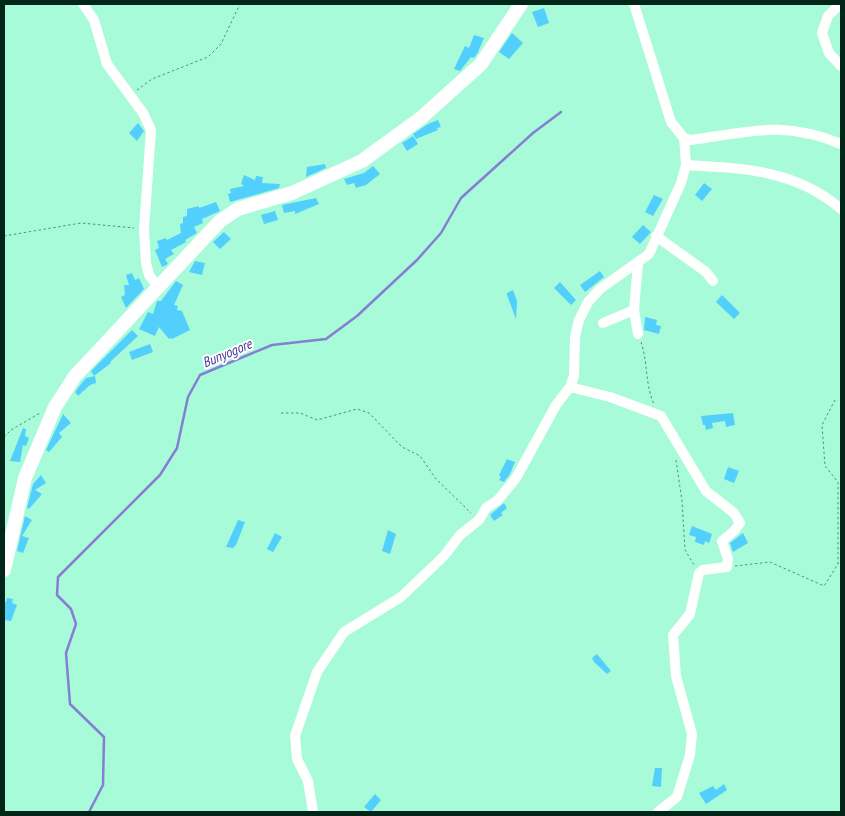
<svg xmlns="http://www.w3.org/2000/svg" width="845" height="816" viewBox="0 0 845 816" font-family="'PT Sans Narrow',sans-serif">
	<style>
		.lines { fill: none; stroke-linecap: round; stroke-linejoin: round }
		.stream { stroke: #857ed3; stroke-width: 2.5 }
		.building { fill: #52cffc }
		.path { stroke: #549079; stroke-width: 1; stroke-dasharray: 2.5 2.5; stroke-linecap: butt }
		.minor { stroke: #fff; stroke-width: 10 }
		.secondary { stroke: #fff; stroke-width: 14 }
		.labels { text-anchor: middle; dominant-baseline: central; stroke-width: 4; stroke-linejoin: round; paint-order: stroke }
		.water-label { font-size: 14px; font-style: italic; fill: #463397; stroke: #fff }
	</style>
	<rect width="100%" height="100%" fill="#a7fbd8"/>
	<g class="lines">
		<path class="stream" d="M89,812L103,785L104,737L70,704L66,653L76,624L71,609L57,595L58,577L160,475L177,448L188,397L200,375L272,345L326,339L357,316L417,260L441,233L461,198L533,133L561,112"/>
	</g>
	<path class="building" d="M544,8L549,23L538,27L532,12Z
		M512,33L523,43L509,59L499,52Z
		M474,35L484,38L478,52L474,58L471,57L460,71L454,69L465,46L469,48Z
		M438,120L441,127L437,128L438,130L416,139L413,134L428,124Z
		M138,123L144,131L137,141L129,133Z
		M413,136L418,144L407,151L402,143Z
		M325,164L326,168L306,177L307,167Z
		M373,166L380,174L366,185L356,188L354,183L347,185L344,179L364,173Z
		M244,175L255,180L256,176L263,177L262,183L280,184L279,188L230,202L228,194L231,193L230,189L244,186L241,184Z
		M704,183L712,189L702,201L695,195Z
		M654,195L663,199L653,216L645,212Z
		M316,198L319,204L295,214V211L284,213L282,205Z
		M216,202L220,211L202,219L203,223L194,227L197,233L185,240L186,242L171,250L174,254L165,259L168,264L162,267L155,250L159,248L157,241L166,238L167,240L181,233L180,224L183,223V217L187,216V209L199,206V208Z
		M275,211L278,220L264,224L261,215Z
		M643,225L651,232L640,244L632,237Z
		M224,232L231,239L220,249L213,242Z
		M195,261L205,263L202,275L189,272Z
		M600,271L604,277L585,292L580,285Z
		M132,273L135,280L139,278L144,289L126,308L121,297L125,295L124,285H129L126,275Z
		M176,281L183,285L174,305L178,306L177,310L182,311L190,330L172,339L171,338L169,339L159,327L155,336L139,329L148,312L153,314L157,301H161Z
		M560,282L576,300L571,305L554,288Z
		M513,290L517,301L516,319L507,295V293Z
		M722,295L740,313L734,319L716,302Z
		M645,317L657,320L656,325L661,326L659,334L644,330Z
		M132,330L138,336L110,362L111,363L94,376L91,371Z
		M150,344L153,352L132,360L129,352Z
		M95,376L96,383L90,385L78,396L75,392L81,384L86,378Z
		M733,413L735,425L726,427L725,421L712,423L713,428L706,430L705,425H703L701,416Z
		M63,414L71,423L59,433L62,437L49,452L46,450Z
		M23,428L26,429L25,436L29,438L26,446L23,445L20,462L10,461Z
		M507,459L515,462L510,474L504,482L499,480L501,477L499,475Z
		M728,467L739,471L734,483L724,479Z
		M41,475L46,483L35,490L42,494L29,509L27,508L33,484Z
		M504,503L507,508L501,513L503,515L494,521L490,515Z
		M25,516L32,520L22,536L29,538L23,553L17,551Z
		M238,520L245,522L236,545L233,548L226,547Z
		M692,526L712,534L709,543L705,541L704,545L695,542L696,537L689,535Z
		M388,530L396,534L390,554L382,551Z
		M275,533L282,537L273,552L267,549Z
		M743,533L748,543L733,552L730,543Z
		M7,598L13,599L12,603L17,605L11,621L4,620V602H6Z
		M597,654L611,671L607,674L594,662L592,658Z
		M655,768H662L661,787L652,786Z
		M724,784L727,790L706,804L699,793L713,786L716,790Z
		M375,794L381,800L371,812L364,807Z"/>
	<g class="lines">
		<path class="path" d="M137,90L152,79L208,57L221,44L240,4
			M4,236L81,223L134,228
			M641,342C648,362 645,385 654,404
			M281,413H300L317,420L357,409L369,413L402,447L420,456L436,479L471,513
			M4,437L11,430L40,413
			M676,460L682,501L685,550L694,565
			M735,566L770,562L824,586L838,564V482L825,466L822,425L835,400"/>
		<path class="minor" d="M83,4L94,20L107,64L143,113L151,130L144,230L146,263L149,275L158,287
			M634,4L671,122L684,138L691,140C750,132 782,120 841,144
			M840,4L828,16L822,33L829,53L841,66
			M686,165C743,168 796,170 841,209
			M656,236L706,272L713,281
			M638,263L634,310L638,334
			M603,323L634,310
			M570,387L610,397L661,416L706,491L734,513L740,523L734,531L722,541L728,559L727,567L703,570L699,573L690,614L673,635L676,676L692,734L690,755L677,797L658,812
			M313,812L308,781L297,759L295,736L317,672L344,632L401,597L444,556L460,535L479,520L486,508L498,500L516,478L556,405L570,387L574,376L575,337L579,320L588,302L600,289L649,254L681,183L686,165L684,138"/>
		<path class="secondary" d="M4,570L25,478L55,407L75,376L220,221L238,209L292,193L362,161L421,118L481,64L521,4"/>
	</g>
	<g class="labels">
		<g class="water-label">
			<text transform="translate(227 353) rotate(-23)">Bunyogore</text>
		</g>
	</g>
	<rect width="845" height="816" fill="none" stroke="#012519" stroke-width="10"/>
</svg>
